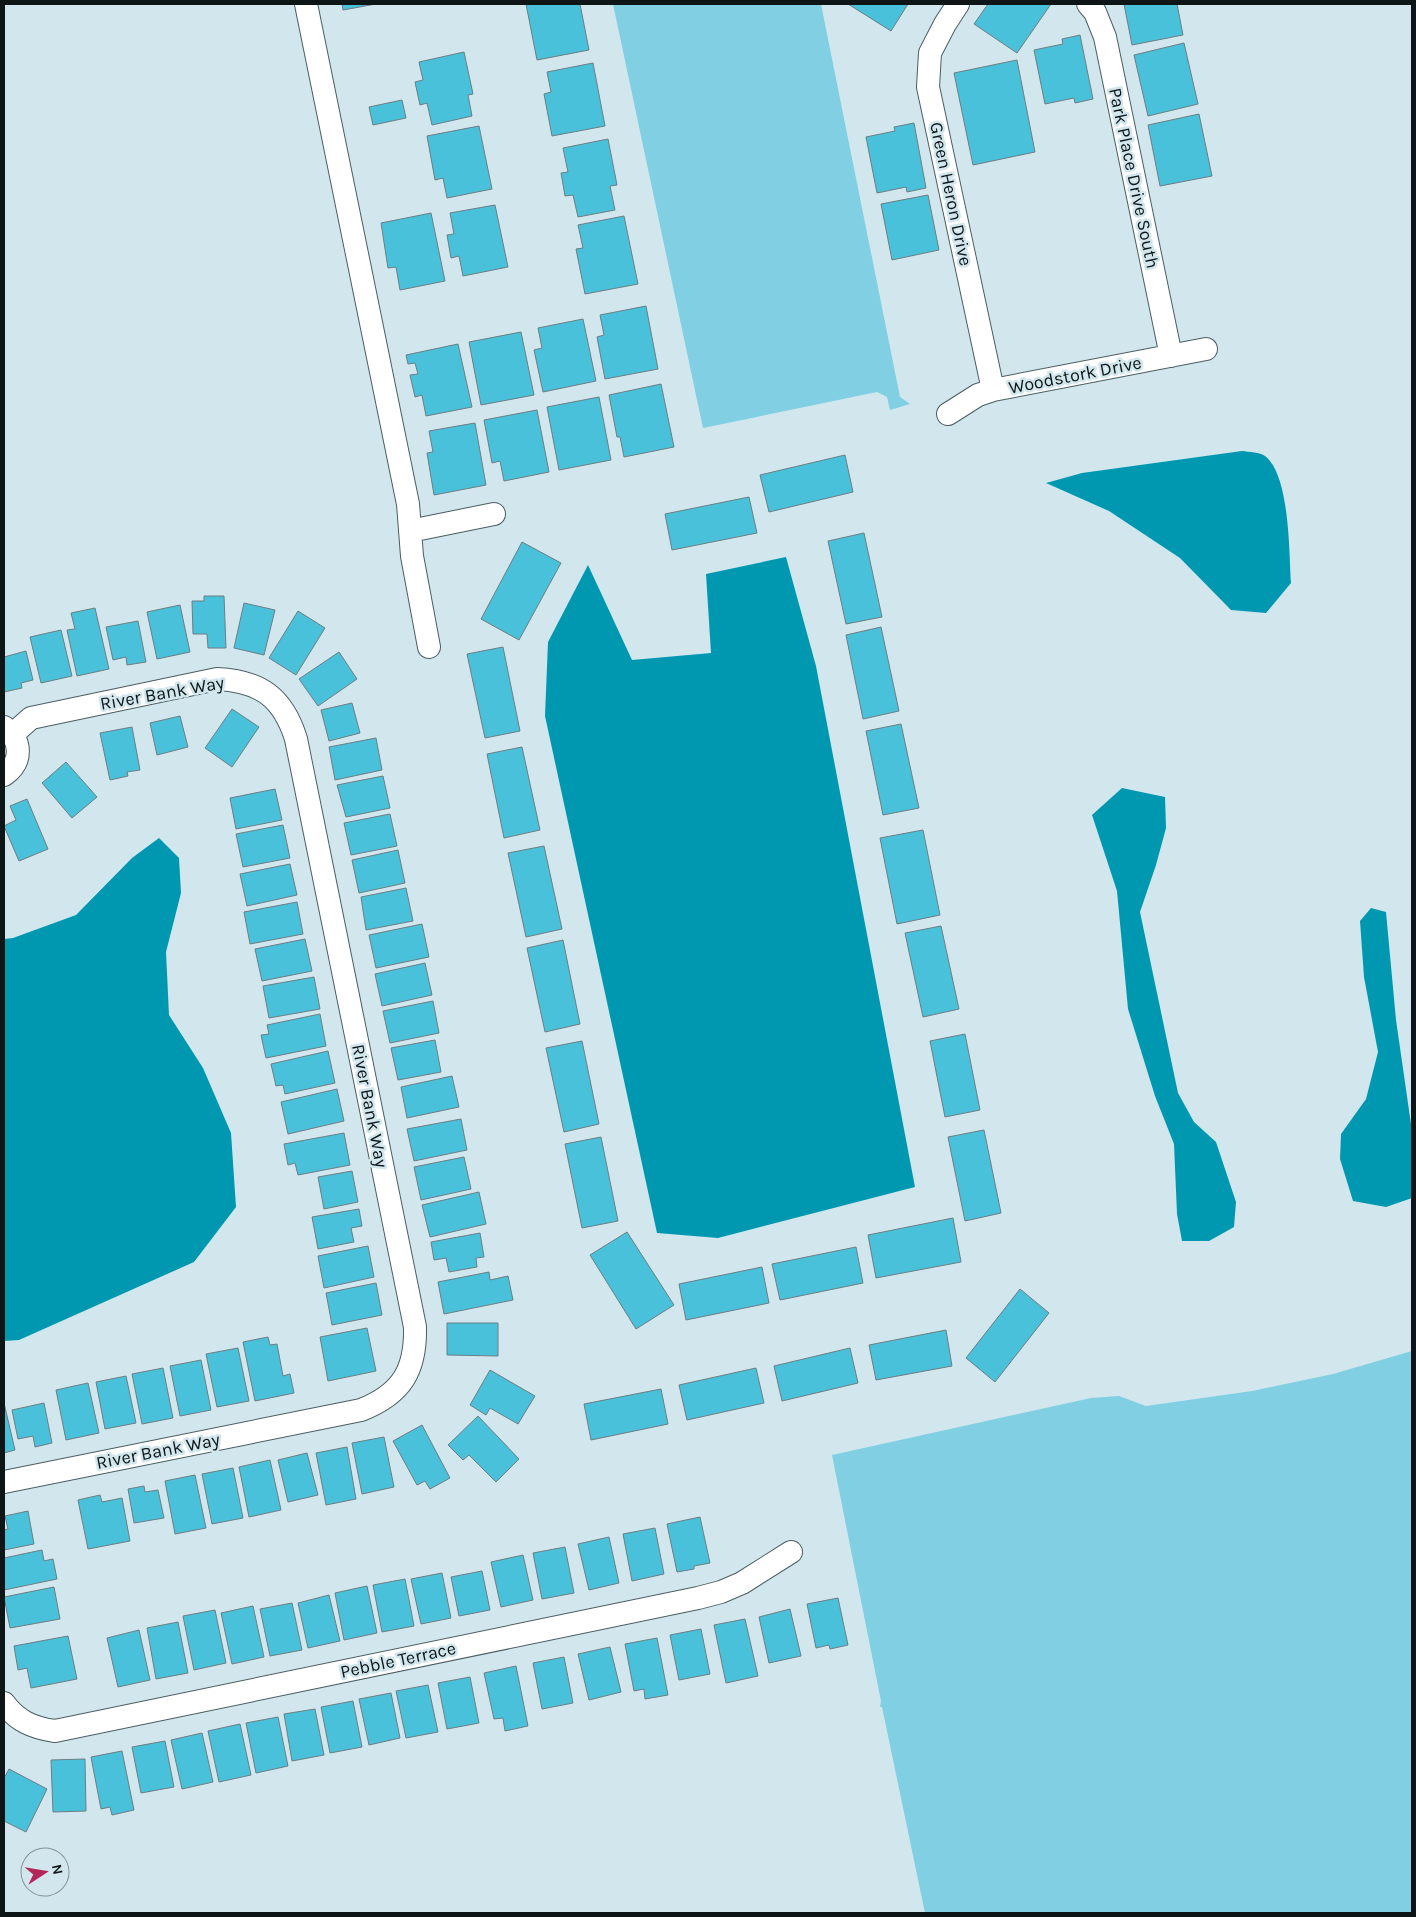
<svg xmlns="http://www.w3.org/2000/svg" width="1416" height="1917" viewBox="0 0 1416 1917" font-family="Karla,sans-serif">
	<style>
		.green { fill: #80cfe2 }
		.water { fill: #0098b0 }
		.building { fill: #4ac1da; stroke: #6b7e83 }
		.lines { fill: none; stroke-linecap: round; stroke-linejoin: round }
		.minor-casing { stroke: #4b5d62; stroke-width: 24 }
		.minor { stroke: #fff; stroke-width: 22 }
		.labels { text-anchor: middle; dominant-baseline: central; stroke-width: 5; stroke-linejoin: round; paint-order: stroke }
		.street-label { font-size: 18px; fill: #0e1517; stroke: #d1e7ed }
	</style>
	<rect width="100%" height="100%" fill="#d1e7ed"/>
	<path class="green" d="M613,4H821L900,397L910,404L890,410L887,397L877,392L703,428Z
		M1412,1351V1913H925L882,1707H880L881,1701L832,1455L1091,1398L1119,1396L1146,1406L1252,1391L1333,1374Z"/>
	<path class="water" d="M1242,451C1249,452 1260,452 1265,456C1290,475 1289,553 1291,583L1266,613L1231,610L1180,558L1109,511L1046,483L1082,473Z
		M786,557L816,666L915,1187L718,1238L657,1233L545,716L548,642L588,565L632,660L711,653L706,574Z
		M1122,788L1165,797L1166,828L1156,865L1140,912L1178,1093L1194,1122L1216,1142L1236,1202L1234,1227L1209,1241H1182L1177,1214L1174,1144L1155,1096L1128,1009L1117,891L1092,815Z
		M159,838L179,858L181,893L166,952L169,1015L203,1068L231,1133L236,1207L194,1262L19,1340L4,1341V939L13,938L76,915L132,858Z
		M1371,908L1386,912L1396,1020L1412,1131V1198L1386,1207L1353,1201L1340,1159L1341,1134L1366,1099L1378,1052L1364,977L1360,921Z"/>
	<path class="building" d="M342,4H376L343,10Z
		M526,4H580L589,50L537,60Z
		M848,4H908L891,31Z
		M988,4H1051L1017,53L974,24Z
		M1124,4H1177L1183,35L1132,45Z
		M1080,35L1093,99L1075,103L1074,98L1045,104L1034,50L1063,44L1062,39Z
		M1184,43L1198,104L1148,116L1134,55Z
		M464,52L473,94L468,95L472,116L432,125L427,103L420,105L415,82L423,80L419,62Z
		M1017,60L1035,152L973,165L954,73Z
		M593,63L605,126L552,136L544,94L551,92L547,72Z
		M402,100L406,118L373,125L369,107Z
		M1199,114L1212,176L1160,186L1148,125Z
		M914,123L926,188L907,192L906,187L877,193L866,137L895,131L894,127Z
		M479,126L492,189L447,198L443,178L435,180L427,136Z
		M608,139L617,185L610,186L615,210L578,217L573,195L565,196L561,173L568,172L563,148Z
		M928,195L939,250L892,260L881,204Z
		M495,205L508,267L463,276L459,256L451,258L447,235L454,234L450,213Z
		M431,213L445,281L400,290L396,267L388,268L381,223Z
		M624,216L638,284L585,294L576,249L583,248L578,225Z
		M646,306L658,369L605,379L597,337L604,335L600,315Z
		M583,319L596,381L543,392L534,350L542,348L538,328Z
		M521,332L534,395L481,405L469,342Z
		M458,344L472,407L426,416L422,395L415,397L410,375L418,374L415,363L408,364L406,355Z
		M661,384L674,447L624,457L620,437H617L609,395Z
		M599,397L611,460L559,470L547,407Z
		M537,410L549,472L504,481L500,461L492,463L484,420Z
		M475,423L486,485L434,495L427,453L433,452L429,431Z
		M845,455L853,492L769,512L760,475Z
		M749,497L757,533L672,550L665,514Z
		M864,533L882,617L846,624L828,541Z
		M522,542L561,563L519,640L481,619Z
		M204,596H224L226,648H208L207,634H193L192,601H204Z
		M244,603L275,610L264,655L234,648Z
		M180,605L190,652L157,659L147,612Z
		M95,608L109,669L77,676L67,630L75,629L71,613Z
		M298,611L325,628L296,675L269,658Z
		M138,621L146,662L127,665L126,657L113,660L106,627Z
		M881,627L899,711L863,719L846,635Z
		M61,630L72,676L41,683L30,637Z
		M503,647L520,731L485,738L467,654Z
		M26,651L33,680L21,683L22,688L4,692V657Z
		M339,652L357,679L318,706L299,679Z
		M352,703L360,733L329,741L321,710Z
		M232,709L259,727L232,767L205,748Z
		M180,716L188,747L157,755L150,723Z
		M901,724L919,808L883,815L866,731Z
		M132,727L140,770L127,772L128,776L110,780L100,733Z
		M376,738L382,770L335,780L329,747Z
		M522,747L540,830L504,838L487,754Z
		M66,762L97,797L72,818L42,783Z
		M383,776L390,808L346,817L337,785Z
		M275,789L282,820L236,829L230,798Z
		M27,799L48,849L19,861L4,826L16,820L10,806Z
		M390,814L397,846L351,855L344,823Z
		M283,825L290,858L243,867L236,834Z
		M923,830L940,915L897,924L880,838Z
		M544,846L562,929L526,937L508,853Z
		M398,850L405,883L359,893L352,860Z
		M290,864L297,895L247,906L240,874Z
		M406,888L413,921L366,930L361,897Z
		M297,902L303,934L250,944L244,912Z
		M422,924L429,957L376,968L369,935Z
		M941,926L959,1009L923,1017L905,933Z
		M305,939L312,971L262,981L255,949Z
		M563,940L580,1024L545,1032L527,948Z
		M425,963L432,995L382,1006L375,974Z
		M314,977L320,1009L269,1018L263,986Z
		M433,1001L439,1033L390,1043L383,1011Z
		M320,1014L326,1046L266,1058L261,1035L269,1034L267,1025Z
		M965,1034L980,1110L945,1117L930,1041Z
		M435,1040L441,1072L398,1080L391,1048Z
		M582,1041L599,1124L564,1132L546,1048Z
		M328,1051L335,1083L285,1094L283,1085L276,1086L271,1064Z
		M452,1076L459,1107L407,1118L401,1087Z
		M337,1089L344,1121L288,1134L281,1102Z
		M461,1119L467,1150L414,1161L407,1129Z
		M984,1130L1001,1213L965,1221L948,1137Z
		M344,1133L350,1165L298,1175L295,1163L288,1165L284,1144Z
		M601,1137L618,1221L582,1228L565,1144Z
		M464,1157L471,1189L421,1200L414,1167Z
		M352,1171L358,1202L324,1209L318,1177Z
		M479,1192L486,1224L430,1237L422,1205Z
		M359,1209L362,1226L351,1228L354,1242L318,1249L312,1217Z
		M953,1218L961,1262L876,1278L868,1235Z
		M627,1232L674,1305L636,1329L590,1255Z
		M480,1233L484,1257L476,1258L477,1267L449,1272L446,1258L434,1260L431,1242Z
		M368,1246L374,1277L324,1288L318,1256Z
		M856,1247L863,1283L780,1300L772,1264Z
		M762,1267L769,1303L686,1320L679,1284Z
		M489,1272L490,1280L508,1276L513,1300L444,1314L438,1282Z
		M376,1283L382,1315L332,1325L326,1293Z
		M1020,1289L1049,1313L995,1382L966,1358Z
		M447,1323H498V1356L447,1355Z
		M367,1328L376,1371L328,1381L320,1337Z
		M946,1330L952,1366L876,1380L869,1345Z
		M268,1337L270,1345L277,1344L283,1376L290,1374L294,1393L255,1401L243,1342Z
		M238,1348L249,1401L217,1407L206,1354Z
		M850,1348L858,1383L782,1401L774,1366Z
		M201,1360L211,1410L180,1416L170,1366Z
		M163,1368L173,1418L142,1424L132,1374Z
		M756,1368L764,1403L687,1420L679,1385Z
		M490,1370L535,1396L518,1424L490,1408L486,1415L470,1405Z
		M126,1376L136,1423L105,1429L96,1382Z
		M88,1383L99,1433L66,1440L56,1390Z
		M661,1389L668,1424L591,1440L584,1404Z
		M4,1403L15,1450L4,1453Z
		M44,1403L52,1443L35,1447L33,1436L18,1439L12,1410Z
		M478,1416L519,1459L496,1482L469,1455L463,1460L448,1445Z
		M422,1425L450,1478L430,1489L425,1481L417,1485L393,1441Z
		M384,1437L394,1487L362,1494L352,1443Z
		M347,1447L356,1499L326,1505L316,1453Z
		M307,1453L318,1495L288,1502L278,1460Z
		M270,1460L281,1510L249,1517L239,1467Z
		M233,1468L243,1518L212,1524L202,1474Z
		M195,1475L206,1528L175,1534L165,1481Z
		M144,1486L145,1492L158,1490L164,1518L134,1523L128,1489Z
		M100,1495L102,1502L122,1498L130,1541L88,1549L78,1500Z
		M28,1511L34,1544L4,1550V1530L8,1529L5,1516Z
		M700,1517L710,1563L694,1566V1569L677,1572L667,1524Z
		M655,1528L664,1574L632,1581L623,1534Z
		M609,1537L619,1583L589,1590L578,1544Z
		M565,1547L574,1593L542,1599L533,1553Z
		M42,1550L44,1561L53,1559L57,1579L4,1590V1558Z
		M523,1555L533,1600L501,1607L491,1562Z
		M482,1571L490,1610L459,1616L451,1577Z
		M442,1573L451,1618L421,1624L411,1579Z
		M405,1579L414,1626L382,1632L373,1585Z
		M367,1586L377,1633L344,1640L335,1593Z
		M54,1587L60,1619L10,1628L4,1597Z
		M329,1595L340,1641L308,1648L298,1603Z
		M838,1598L848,1645L830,1649L829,1645L816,1648L807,1604Z
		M292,1603L302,1650L270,1656L260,1609Z
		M253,1606L264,1657L232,1664L221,1613Z
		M790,1609L801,1656L769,1663L759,1617Z
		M215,1610L226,1663L194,1670L183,1616Z
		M745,1619L758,1676L726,1683L714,1625Z
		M178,1622L188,1673L156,1679L147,1628Z
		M701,1629L710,1674L679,1680L670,1635Z
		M139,1630L150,1680L118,1687L107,1638Z
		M68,1636L77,1679L31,1688L27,1668L18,1670L14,1646Z
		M657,1638L668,1695L645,1699L644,1689L634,1691L625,1644Z
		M610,1647L621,1692L589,1700L578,1654Z
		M564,1657L573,1703L542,1709L533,1663Z
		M516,1666L528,1726L505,1731L503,1718L494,1719L484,1673Z
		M470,1677L479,1723L447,1729L438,1683Z
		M428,1685L438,1732L406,1738L396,1691Z
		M391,1693L400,1738L369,1745L359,1699Z
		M353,1701L362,1747L330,1753L321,1707Z
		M315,1709L324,1755L292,1761L284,1714Z
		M278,1717L288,1766L256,1773L246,1723Z
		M240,1724L251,1775L219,1782L208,1731Z
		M202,1733L213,1782L182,1789L171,1740Z
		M165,1741L174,1787L141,1793L132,1747Z
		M122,1751L134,1810L112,1815L110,1807L101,1809L91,1757Z
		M85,1759L86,1811L53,1812L51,1760Z
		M9,1769L47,1789L26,1832L4,1821V1778Z"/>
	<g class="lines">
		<g class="minor-casing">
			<path id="minor" d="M306,4L408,504L412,556L429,647
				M958,4L945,24L930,53L928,87L993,390
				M1088,4L1095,12L1105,37L1171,356
				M948,414L978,395L993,390L1206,349
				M410,531L494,514
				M4,727C22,740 23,762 4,775
				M4,1482L361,1410C402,1394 416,1370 415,1327L296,739C283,697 260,681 217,679L31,718L13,734
				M4,1703C17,1721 33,1728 55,1731L698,1598L721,1592L742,1583L791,1552"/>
		</g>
		<use href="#minor" class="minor"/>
	</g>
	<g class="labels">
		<g class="street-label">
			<text transform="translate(1134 178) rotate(78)">Park Place Drive South</text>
			<text transform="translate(951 194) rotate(78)">Green Heron Drive</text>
			<text transform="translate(1075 375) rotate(-11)">Woodstork Drive</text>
			<text transform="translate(162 693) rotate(-10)">River Bank Way</text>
			<text transform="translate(370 1106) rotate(79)">River Bank Way</text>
			<text transform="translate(158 1451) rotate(-11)">River Bank Way</text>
			<text transform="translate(398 1660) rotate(-12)">Pebble Terrace</text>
		</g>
	</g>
	<rect width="1416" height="1917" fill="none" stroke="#0e1517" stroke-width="10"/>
	<g transform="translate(45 1872) rotate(78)"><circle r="24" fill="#d1e7ed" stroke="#839397"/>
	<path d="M0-4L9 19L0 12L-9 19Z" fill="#b4265a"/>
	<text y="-8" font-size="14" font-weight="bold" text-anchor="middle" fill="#0e1517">N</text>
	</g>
</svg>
